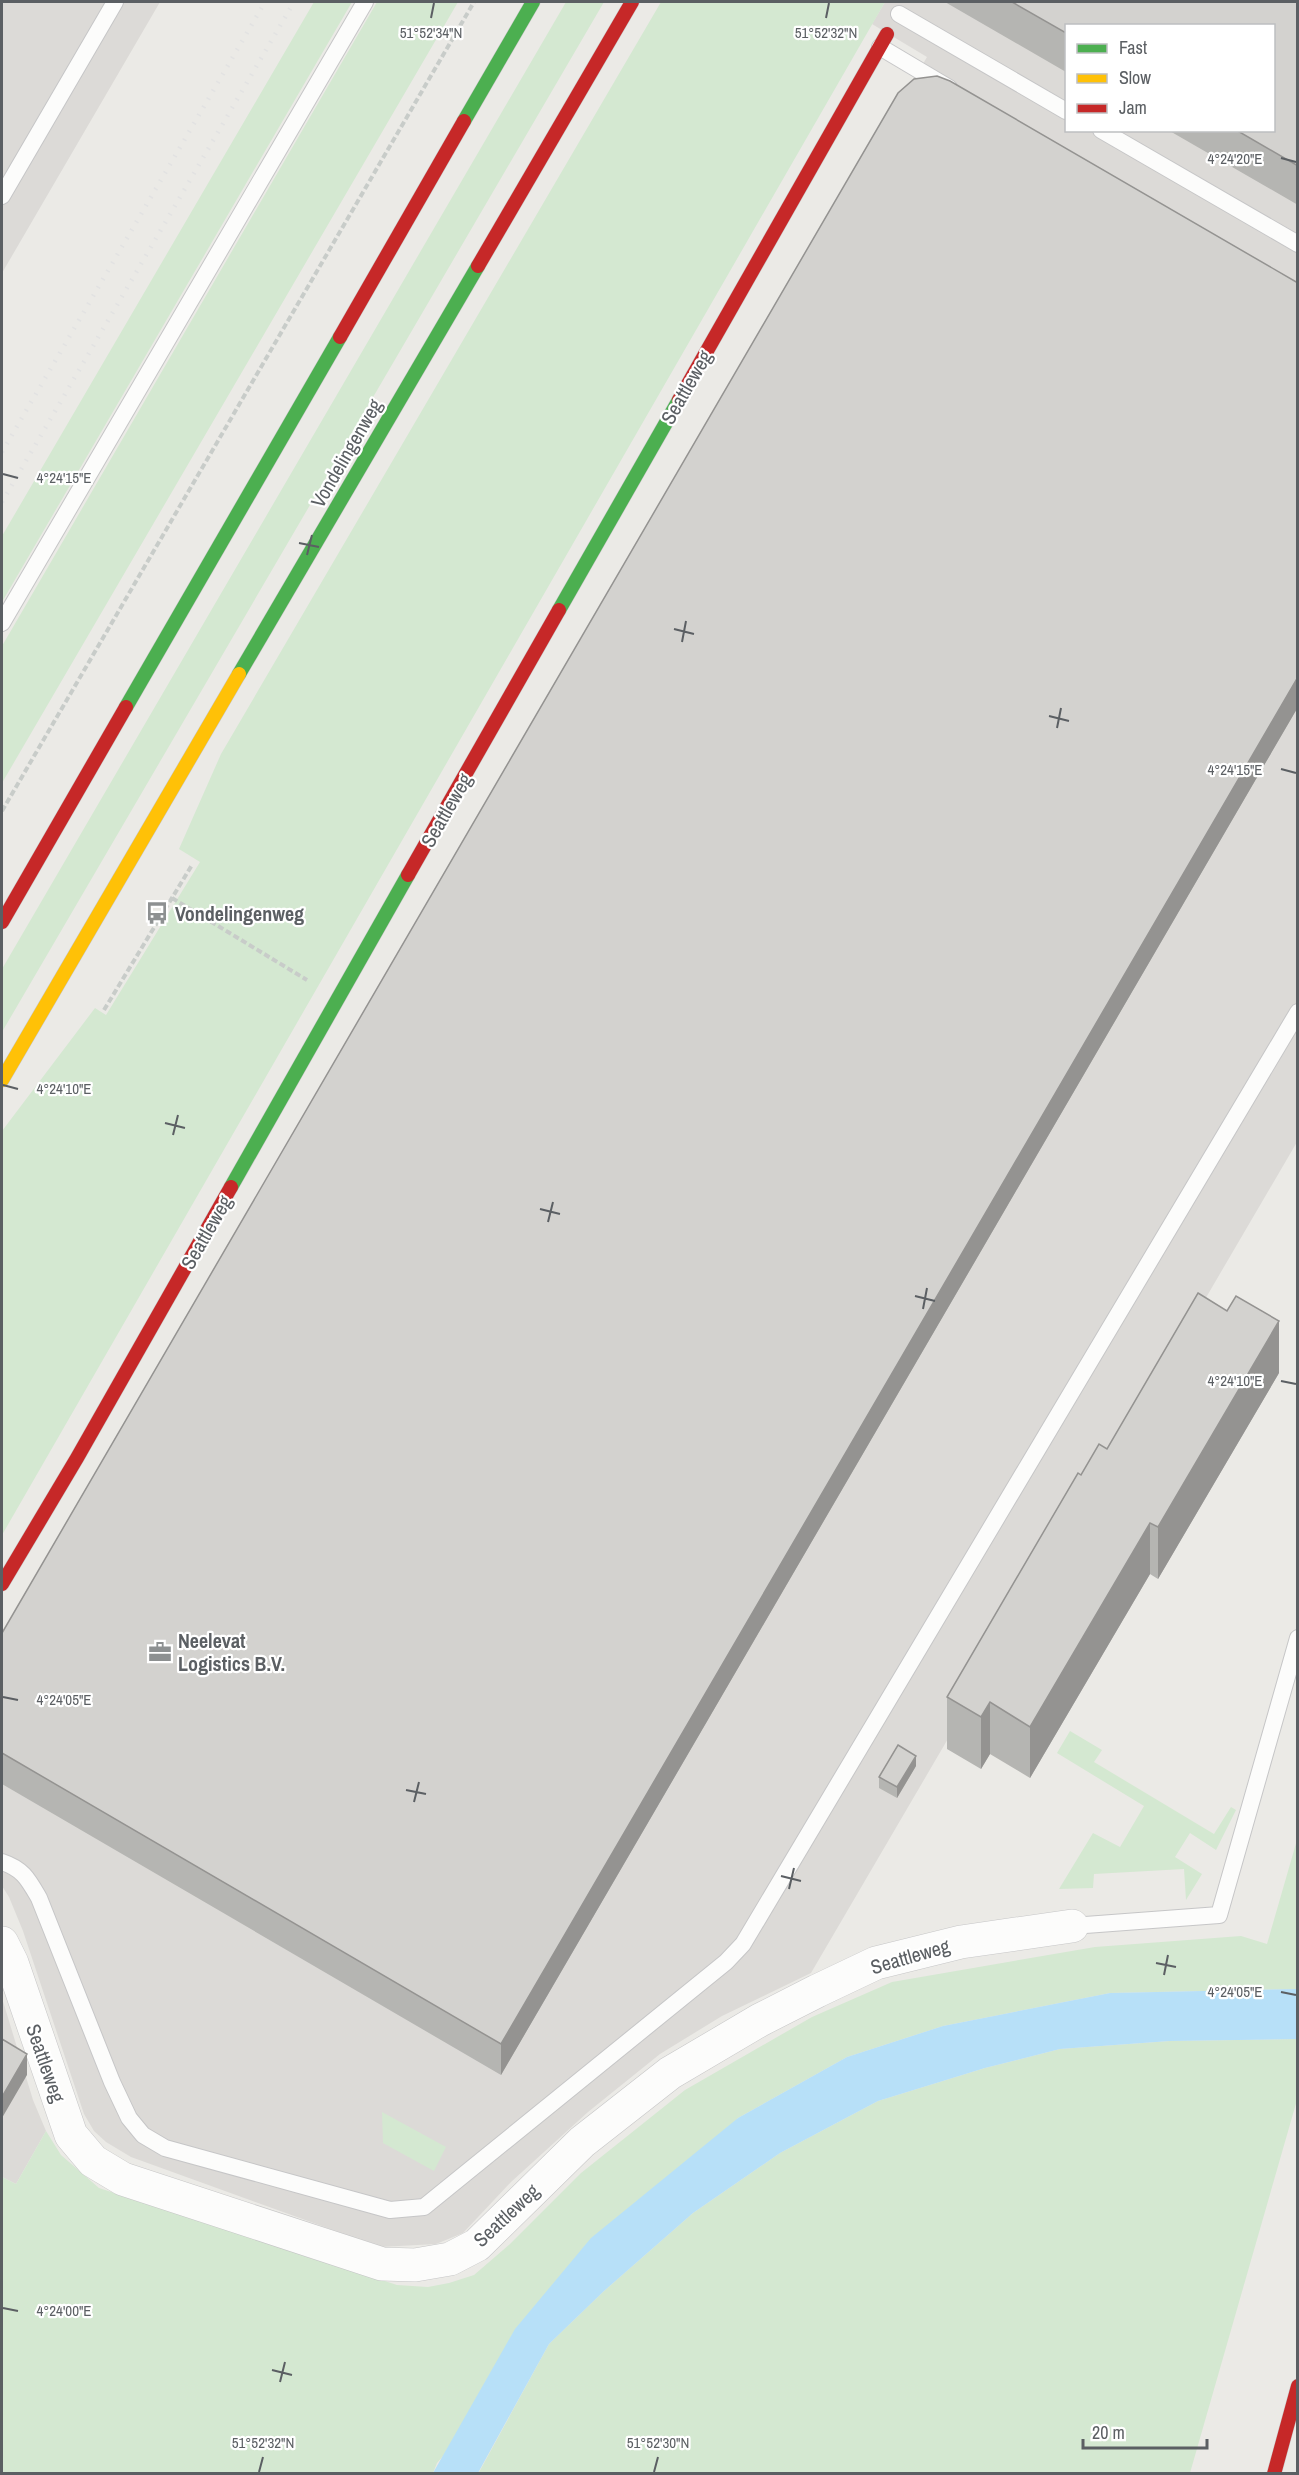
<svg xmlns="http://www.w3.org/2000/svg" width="1299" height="2475" viewBox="0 0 1299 2475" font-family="'Archivo Narrow',sans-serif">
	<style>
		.industrial { fill: #dcdad7; fill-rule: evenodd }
		.green { fill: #d4e8d1 }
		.water { fill: #b7e0f8 }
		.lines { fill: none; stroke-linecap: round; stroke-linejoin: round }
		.lane-casing { stroke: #c6c6c7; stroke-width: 18 }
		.street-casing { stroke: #c6c6c7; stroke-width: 34 }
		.fast-casing { stroke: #c7c7c8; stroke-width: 15 }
		.slow-casing { stroke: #c7c7c8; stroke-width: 15 }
		.jam-casing { stroke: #c7c7c8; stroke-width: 15 }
		.path { stroke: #c8ccc9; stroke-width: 4; stroke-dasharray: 6 3; stroke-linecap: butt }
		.lane { stroke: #fcfcfb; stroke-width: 16 }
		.street { stroke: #fcfcfb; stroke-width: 33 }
		.fast { stroke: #4caf50; stroke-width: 14 }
		.slow { stroke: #ffc107; stroke-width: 14 }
		.jam { stroke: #c62828; stroke-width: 14 }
		.rail { stroke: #e2e2e2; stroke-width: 4.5; stroke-dasharray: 1.5 8; stroke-linecap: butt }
		.wall { fill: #b5b5b2 }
		.shaded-wall { fill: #949391 }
		.building { fill: #d3d2cf; stroke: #949391; stroke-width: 1.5 }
		.ticks { fill: none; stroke: #5b5f63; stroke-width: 2 }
		.labels { text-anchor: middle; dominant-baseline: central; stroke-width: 4.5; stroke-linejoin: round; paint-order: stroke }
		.street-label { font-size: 20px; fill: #5b5f63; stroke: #fff }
		.poi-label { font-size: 20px; font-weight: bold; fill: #5b5f63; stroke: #fff; text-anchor: start }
		.ticks-label { font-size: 15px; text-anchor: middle; fill: #5b5f63; stroke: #fff; stroke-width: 4.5; stroke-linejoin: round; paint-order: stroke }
	</style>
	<rect width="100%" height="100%" fill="#ebeae6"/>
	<path class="industrial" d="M2,2H160L2,273Z
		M885,2H1297V1142L811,1973L722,2016L660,2054L588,2112L511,2182L463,2233L436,2244L380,2247L131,2157L106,2142L94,2131L84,2114L23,1931L9,1897L2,1886V1649L927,57L872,24ZM1066,26H1274V130H1066Z
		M2,1998L33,2100L46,2131L16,2184L2,2177Z"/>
	<path class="green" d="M314,2H352L2,602V536Z
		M377,2H458L2,783V646Z
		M566,2H604L2,1032V969Z
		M661,2H885L2,1535V1131L95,1008L106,1015L200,862L179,849L221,754Z
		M1070,1731L1102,1750L1094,1762L1214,1834L1231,1807L1236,1810L1216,1850L1190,1833L1175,1857L1202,1874L1186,1900L1184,1869L1094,1874L1093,1888L1059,1889L1093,1833L1120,1847L1144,1806L1057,1753Z
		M1297,1840V1989L1110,1993L943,2026L847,2057L738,2118L437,2463L433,2473H2V2177L16,2184L46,2131L61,2155L99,2188L397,2285L428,2287L449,2283L474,2275L510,2244L581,2173L685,2090L812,2017L892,1982L1095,1947L1241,1936L1267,1944Z
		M1297,2039V2100L1190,2473L478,2474L549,2344L604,2291L693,2213L780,2153L878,2101L985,2068L1060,2049L1170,2041Z
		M382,2112L446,2147L434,2171L383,2143Z"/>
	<path class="water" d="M1297,1989V2039L1170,2041L1060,2049L985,2068L878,2101L780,2153L693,2213L604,2291L549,2344L478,2473H433L515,2329L591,2238L738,2118L847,2057L943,2026L1110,1993Z"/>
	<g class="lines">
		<g class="lane-casing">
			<path id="lane" d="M899,14L1066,111
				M880,47L949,88
				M1101,130L1298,244
				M2,196L115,2
				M2,623L365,2
				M2,1862C23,1869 28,1879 39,1898L112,2082L129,2118L143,2135L165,2148L390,2210L424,2207L726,1962L743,1944L1298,1012
				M1072,1926L1219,1915L1298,1638"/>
		</g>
		<g class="street-casing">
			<path id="street" d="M2,1943L12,1963L71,2135L93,2161L123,2179L382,2264L415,2265L450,2259L477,2245L582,2142L670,2073L760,2020L817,1991L876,1963L961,1942L1072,1926"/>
		</g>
		<g class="fast-casing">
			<path id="fast" d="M464,121L533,2
				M559,610L679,400
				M239,674L478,266
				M126,707L340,337
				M231,1187L408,875"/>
		</g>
		<g class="slow-casing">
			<path id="slow" d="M2,1080L239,674"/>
		</g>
		<g class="jam-casing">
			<path id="jam" d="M478,266L632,2
				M340,337L464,121
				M679,400L887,34
				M408,875L559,610
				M2,922L126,707
				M2,1584L77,1458L231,1187
				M1274,2474L1298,2386"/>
		</g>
		<path class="path" d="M2,811L474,2
			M172,898L307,980
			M104,1010L192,865"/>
		<use href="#lane" class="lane"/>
		<use href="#street" class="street"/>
		<use href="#fast" class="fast"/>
		<use href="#slow" class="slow"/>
		<use href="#jam" class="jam"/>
		<path class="rail" d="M2,452L265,2
			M2,502L294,2"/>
	</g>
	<path class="wall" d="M945,2H1298V205L1168,130H1274L1066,26V72Z
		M1298,283V707L501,2075L2,1784V1633Z
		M1279,1373L1158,1579L1150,1574L1030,1778L990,1754L981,1769L947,1749V1697L1081,1475L1107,1449Z
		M916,1766L897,1798L879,1788V1777Z"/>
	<path class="shaded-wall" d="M1298,677V707L501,2075V2044Z
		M1279,1321V1373L1158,1579V1527Z
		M1150,1523V1574L1030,1778V1727Z
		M990,1702V1754L981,1769V1717Z
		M916,1756V1766L897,1798V1787Z
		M27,2054V2075L2,2118V2097Z"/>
	<path class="building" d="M1012,2H1298V166L1236,130H1274V26H1066V33Z
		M937,76L950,81L1298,283V677L501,2044L2,1753V1633L898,93L914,79Z
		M1198,1293L1227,1311L1236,1296L1279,1321L1158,1527L1150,1523L1030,1727L990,1702L981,1717L947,1697L1078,1473L1081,1475L1099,1444L1107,1449Z
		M898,1745L916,1756L897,1787L879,1777Z
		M2,2039L27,2054L2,2097Z"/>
	<path class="ticks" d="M431,18L434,3M826,18L829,3M1281,158L1296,162M3,474L18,478M299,543L319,547M307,555L312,535M674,629L694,634M682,642L686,621M1049,716L1069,721M1057,728L1061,708M1281,769L1296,773M3,1085L18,1089M165,1123L185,1128M173,1135L178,1115M540,1209L560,1214M548,1222L553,1202M915,1296L935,1301M923,1309L927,1288M1281,1381L1296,1384M3,1697L18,1700M406,1790L426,1794M414,1802L419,1782M781,1876L801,1881M789,1889L794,1868M1156,1963L1176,1967M1164,1975L1168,1955M1281,1992L1296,1995M3,2308L18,2311M272,2370L292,2375M280,2382L285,2362M259,2472L263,2457M654,2472L658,2457"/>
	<defs>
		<g id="bus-bare" transform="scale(1.8)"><path d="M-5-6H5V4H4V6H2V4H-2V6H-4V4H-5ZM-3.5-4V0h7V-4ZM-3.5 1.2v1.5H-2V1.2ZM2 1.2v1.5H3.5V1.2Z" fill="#8d9091" stroke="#fff" stroke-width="2.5" paint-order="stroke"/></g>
		<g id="office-bare" transform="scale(1.8)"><path d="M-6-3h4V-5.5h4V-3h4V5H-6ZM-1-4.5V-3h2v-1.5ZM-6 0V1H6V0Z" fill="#8d9091" stroke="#fff" stroke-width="2.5" paint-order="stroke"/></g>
	</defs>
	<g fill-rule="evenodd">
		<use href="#bus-bare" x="157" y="913"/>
		<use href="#office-bare" x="160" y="1652"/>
	</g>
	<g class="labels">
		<g class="street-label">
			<text transform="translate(686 387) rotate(-60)">Seattleweg</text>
			<text transform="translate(346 453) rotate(-60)">Vondelingenweg</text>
			<text transform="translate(446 810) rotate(-60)">Seattleweg</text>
			<text transform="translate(206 1232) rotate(-60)">Seattleweg</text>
			<text transform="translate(910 1956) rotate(-16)">Seattleweg</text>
			<text transform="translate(46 2063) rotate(71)">Seattleweg</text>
			<text transform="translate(506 2215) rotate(-43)">Seattleweg</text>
		</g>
		<g class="poi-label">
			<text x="175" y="913">Vondelingenweg</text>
			<text x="178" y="1640">Neelevat<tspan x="178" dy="23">Logistics B.V.</tspan></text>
		</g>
	</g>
	<g class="ticks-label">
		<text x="431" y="38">51°52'34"N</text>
		<text x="826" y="38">51°52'32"N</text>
		<text x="1235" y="164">4°24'20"E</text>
		<text x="64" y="483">4°24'15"E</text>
		<text x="1235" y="775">4°24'15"E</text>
		<text x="64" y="1094">4°24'10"E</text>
		<text x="1235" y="1386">4°24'10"E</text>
		<text x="64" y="1705">4°24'05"E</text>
		<text x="1235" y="1997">4°24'05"E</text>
		<text x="64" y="2316">4°24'00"E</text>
		<text x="263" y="2448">51°52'32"N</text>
		<text x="658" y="2448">51°52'30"N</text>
	</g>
	<rect width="1299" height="2475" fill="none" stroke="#5b5f63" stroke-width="6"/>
	<rect x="1065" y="24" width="210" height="108" fill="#ffffff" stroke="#bdbfc1" stroke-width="1.5"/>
	<rect x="1077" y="44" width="30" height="9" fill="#4caf50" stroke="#bdbfc1" stroke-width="1.5"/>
	<text x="1119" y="54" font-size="18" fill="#5b5f63">Fast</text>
	<rect x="1077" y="74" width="30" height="9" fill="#ffc107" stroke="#bdbfc1" stroke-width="1.5"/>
	<text x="1119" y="84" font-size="18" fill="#5b5f63">Slow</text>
	<rect x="1077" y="104" width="30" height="9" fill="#c62828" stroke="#bdbfc1" stroke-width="1.5"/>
	<text x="1119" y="114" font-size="18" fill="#5b5f63">Jam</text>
	<path d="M1083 2439v9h124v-9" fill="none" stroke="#5b5f63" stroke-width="3"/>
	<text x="1092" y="2439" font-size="18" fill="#5b5f63" stroke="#ffffff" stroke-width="4.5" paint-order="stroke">20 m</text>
</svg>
